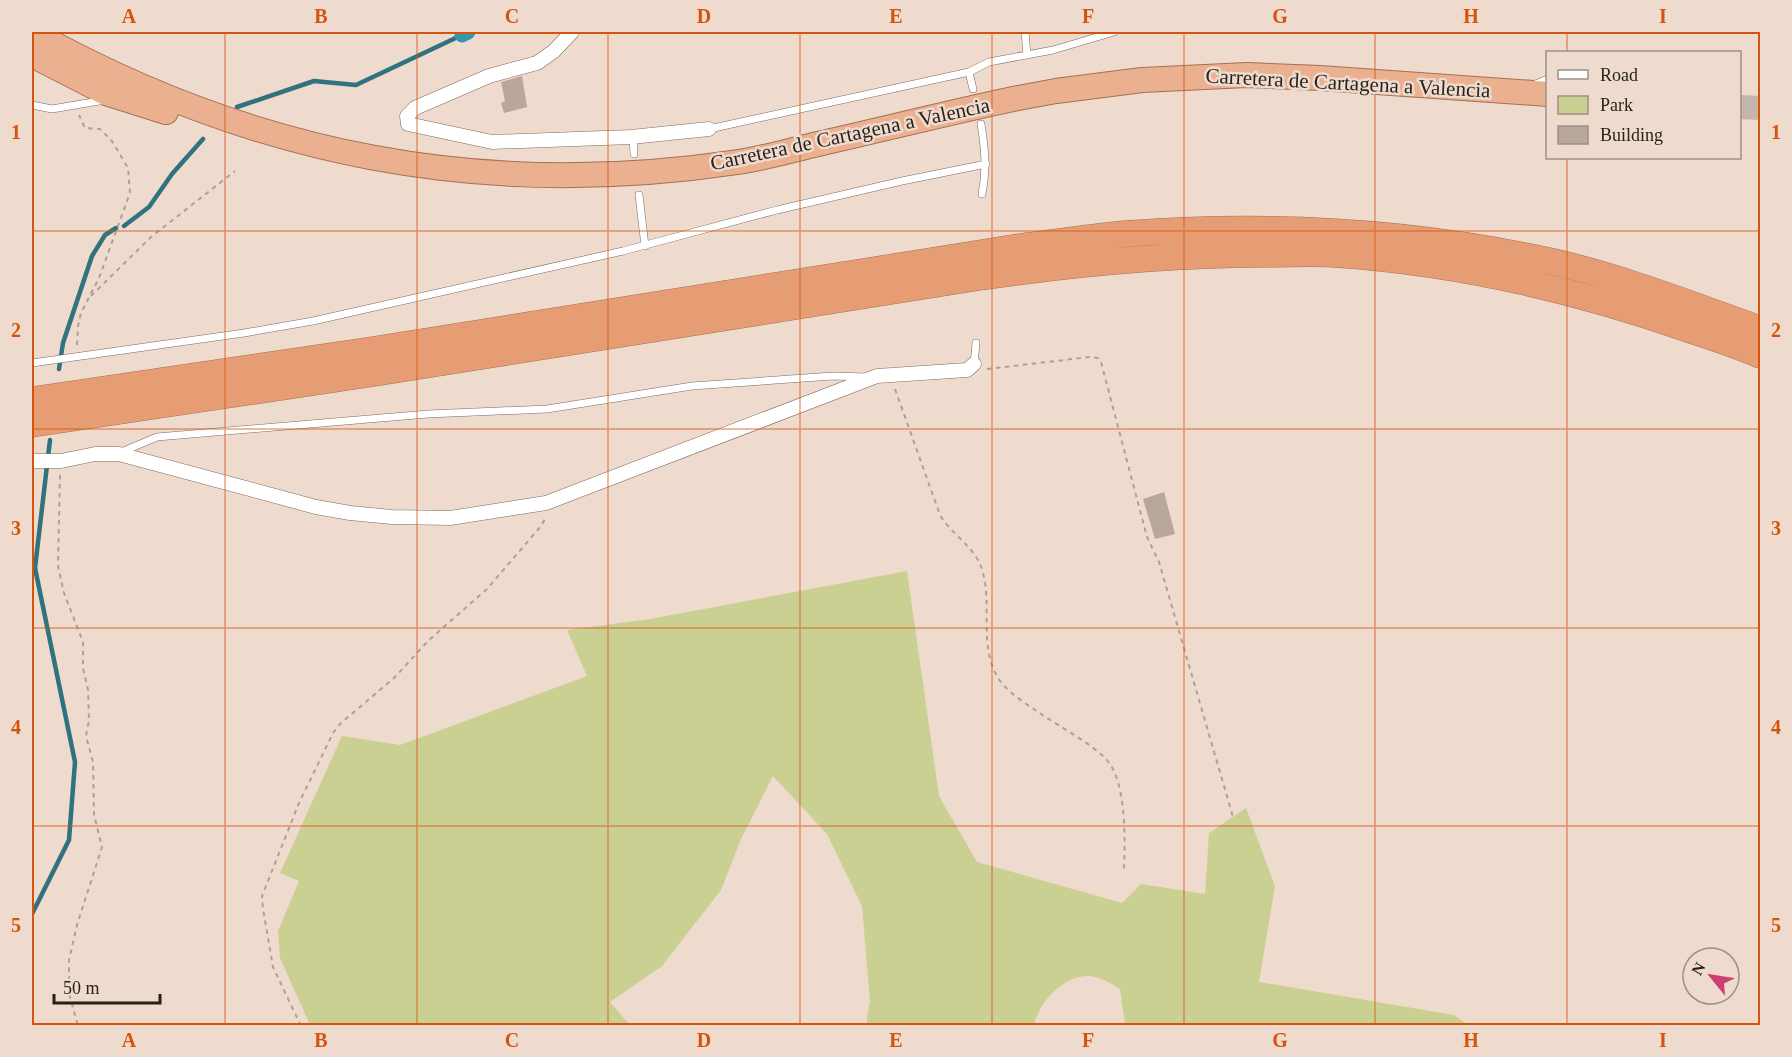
<svg xmlns="http://www.w3.org/2000/svg" width="1792" height="1057" viewBox="0 0 1792 1057" font-family="'Times New Roman',serif">
	<style>
		.green { fill: #cacf92 }
		.lines { fill: none; stroke-linecap: round; stroke-linejoin: round }
		.stream { stroke: #30737e; stroke-width: 4.5 }
		.canal { stroke: #3597a9; stroke-width: 15 }
		.building { fill: #b8a79a }
		.trunk-tunnel { stroke: #c6b5aa; stroke-width: 24; stroke-dasharray: 24 12; stroke-linecap: butt }
		.service-casing { stroke: #7b6b5f; stroke-width: 8 }
		.minor-casing { stroke: #7b6b5f; stroke-width: 15 }
		.trunk-casing { stroke: #a37154; stroke-width: 26 }
		.motorway-casing { stroke: #a37154; stroke-width: 27 }
		.path { stroke: #afa096; stroke-width: 2; stroke-dasharray: 4.5 4.5; stroke-linecap: butt }
		.service { stroke: #fff; stroke-width: 7 }
		.minor { stroke: #fff; stroke-width: 14 }
		.trunk { stroke: #ebb090; stroke-width: 24 }
		.motorway { stroke: #e69d74; stroke-width: 26 }
		.grid { fill: none; stroke: #d5530d; stroke-width: 1.5; stroke-opacity: 0.55 }
		.labels { text-anchor: middle; dominant-baseline: central; stroke-width: 5; stroke-linejoin: round; paint-order: stroke }
		.street-label { font-size: 21px; fill: #261f1a; stroke: #eedbce }
		.neatline { fill: none; stroke: #d5530d; stroke-width: 2 }
		.grid-label { font-size: 20px; text-anchor: middle; font-weight: bold; fill: #d5530d }
	</style>
	<rect width="100%" height="100%" fill="#eedbce"/>
	<path class="green" d="M907,571L939,796L977,862L1122,903L1141,884L1205,894L1209,833L1246,808L1275,886L1259,982L1454,1015L1468,1025H1125L1120,989C1111,984 1101,977 1090,976C1064,974 1039,1002 1034,1025H866L870,1001L862,906L827,834L773,776L741,839L721,890L662,966L610,1002L630,1025H310L280,958L278,931L299,881L280,873L342,736L400,745L587,676L567,630L650,619Z"/>
	<g class="lines">
		<path class="stream" d="M237,107L314,81L356,85L462,35
			M124,226L149,207L172,174L203,139
			M59,369L63,343L92,256L105,235L116,228
			M32,914L69,840L75,762L35,568L50,440"/>
		<path class="canal" d="M462,35L468,32"/>
	</g>
	<path class="building" d="M522,76L527,107L504,113L501,103L505,101L501,82Z
		M1164,492L1175,534L1155,539L1143,499Z"/>
	<g class="lines">
		<path class="trunk-tunnel" d="M1740,107L1760,108"/>
		<g class="service-casing">
			<path id="service" d="M1025,32L1027,55
				M969,72L973,89
				M1533,85L1548,79
				M32,105L52,109L105,100
				M981,124C985,149 987,169 982,194
				M709,129L969,72L989,62L1053,50L1114,32
				M633,137L634,154
				M639,195L645,246
				M32,363L244,333L313,321L623,251L777,210L902,181L986,164
				M974,364L976,343
				M119,453L157,437L428,414L547,409L692,386L833,376L866,377"/>
		</g>
		<g class="minor-casing">
			<path id="minor" d="M572,32L554,51L537,63L489,76L415,108L407,116L408,124L492,142L631,137L709,129
				M32,461H61L95,454H119L316,507L350,513L392,517L450,518L546,503L877,376L967,370L974,364"/>
		</g>
		<g class="trunk-casing">
			<path id="trunk" d="M32,32C255,156 485,200 738,162C765,158 792,150 818,144C885,129 951,112 1018,98L1056,91L1142,80L1247,75L1320,78L1548,94
				M32,55L106,93L166,112"/>
		</g>
		<g class="motorway-casing">
			<path id="motorway" d="M32,400L372,350L1026,246C1059,242 1092,237 1125,234C1270,223 1412,231 1554,262C1624,278 1692,305 1760,329
				M32,424L375,373L980,277C1077,263 1173,254 1270,254C1291,254 1312,253 1333,254C1454,262 1574,289 1688,329C1712,337 1737,345 1760,355"/>
		</g>
		<path class="path" d="M91,296L151,237L235,171
			M77,345L78,326L81,313L99,278L130,193L128,168L112,141L100,129L85,128L79,115
			M987,369L1090,357L1098,358L1101,362L1147,537L1159,562L1233,817
			M895,389L940,515C952,536 977,547 983,573C992,606 979,644 997,676C1006,692 1024,702 1038,712C1057,725 1092,744 1106,759C1127,781 1125,842 1124,870
			M60,475L58,566L64,593L83,642V668L88,690L89,720L86,736L93,762L94,815L102,847L77,925L69,960V993L78,1026
			M301,1026L273,967L263,909L262,896L299,803L333,733L340,724L395,677L429,640L487,589L541,526L546,517"/>
		<use href="#service" class="service"/>
		<use href="#minor" class="minor"/>
		<use href="#trunk" class="trunk"/>
		<use href="#motorway" class="motorway"/>
	</g>
	<path class="grid" d="M225,32V1026M417,32V1026M608,32V1026M800,32V1026M992,32V1026M1184,32V1026M1375,32V1026M1567,32V52M1567,158V1026M32,231H1760M32,429H1760M32,628H1760M32,826H1760"/>
	<g class="labels">
		<g class="street-label">
			<text transform="translate(1348 83) rotate(3)">Carretera de Cartagena a Valencia</text>
			<text transform="translate(850 134) rotate(-12)">Carretera de Cartagena a Valencia</text>
		</g>
	</g>
	<rect width="1792" height="1057" fill="none" stroke="#eedbce" stroke-width="66"/>
	<rect x="1546" y="51" width="195" height="108" fill="#eedbce" stroke="#9e9086" stroke-width="1.5"/>
	<rect x="1558" y="70" width="30" height="9" fill="#ffffff" stroke="#9e9086" stroke-width="1.5"/>
	<text x="1600" y="81" font-size="18" fill="#261f1a">Road</text>
	<rect x="1558" y="96" width="30" height="18" fill="#cacf92" stroke="#9e9086" stroke-width="1.5"/>
	<text x="1600" y="111" font-size="18" fill="#261f1a">Park</text>
	<rect x="1558" y="126" width="30" height="18" fill="#b8a79a" stroke="#9e9086" stroke-width="1.5"/>
	<text x="1600" y="141" font-size="18" fill="#261f1a">Building</text>
	<g transform="translate(1711 976) rotate(300)"><circle r="28" fill="#eedbce" stroke="#9e9086" stroke-width="1.5"/>
	<path d="M0-4.5L10 22L0 15L-10 22Z" fill="#cb3f71"/>
	<text y="-9" font-size="16" font-weight="bold" text-anchor="middle" fill="#261f1a">N</text>
	</g>
	<path d="M54 994v9h106v-9" fill="none" stroke="#261f1a" stroke-width="3"/>
	<text x="63" y="994" font-size="18" fill="#261f1a" stroke="#eedbce" stroke-width="4.5" paint-order="stroke">50 m</text>
	<rect x="33" y="33" width="1726" height="991" class="neatline"/>
	<g class="grid-label">
		<text x="129" y="23">A</text>
		<text x="321" y="23">B</text>
		<text x="512" y="23">C</text>
		<text x="704" y="23">D</text>
		<text x="896" y="23">E</text>
		<text x="1088" y="23">F</text>
		<text x="1280" y="23">G</text>
		<text x="1471" y="23">H</text>
		<text x="1663" y="23">I</text>
		<text x="16" y="139">1</text>
		<text x="1776" y="139">1</text>
		<text x="16" y="337">2</text>
		<text x="1776" y="337">2</text>
		<text x="16" y="535">3</text>
		<text x="1776" y="535">3</text>
		<text x="16" y="734">4</text>
		<text x="1776" y="734">4</text>
		<text x="16" y="932">5</text>
		<text x="1776" y="932">5</text>
		<text x="129" y="1047">A</text>
		<text x="321" y="1047">B</text>
		<text x="512" y="1047">C</text>
		<text x="704" y="1047">D</text>
		<text x="896" y="1047">E</text>
		<text x="1088" y="1047">F</text>
		<text x="1280" y="1047">G</text>
		<text x="1471" y="1047">H</text>
		<text x="1663" y="1047">I</text>
	</g>
</svg>
